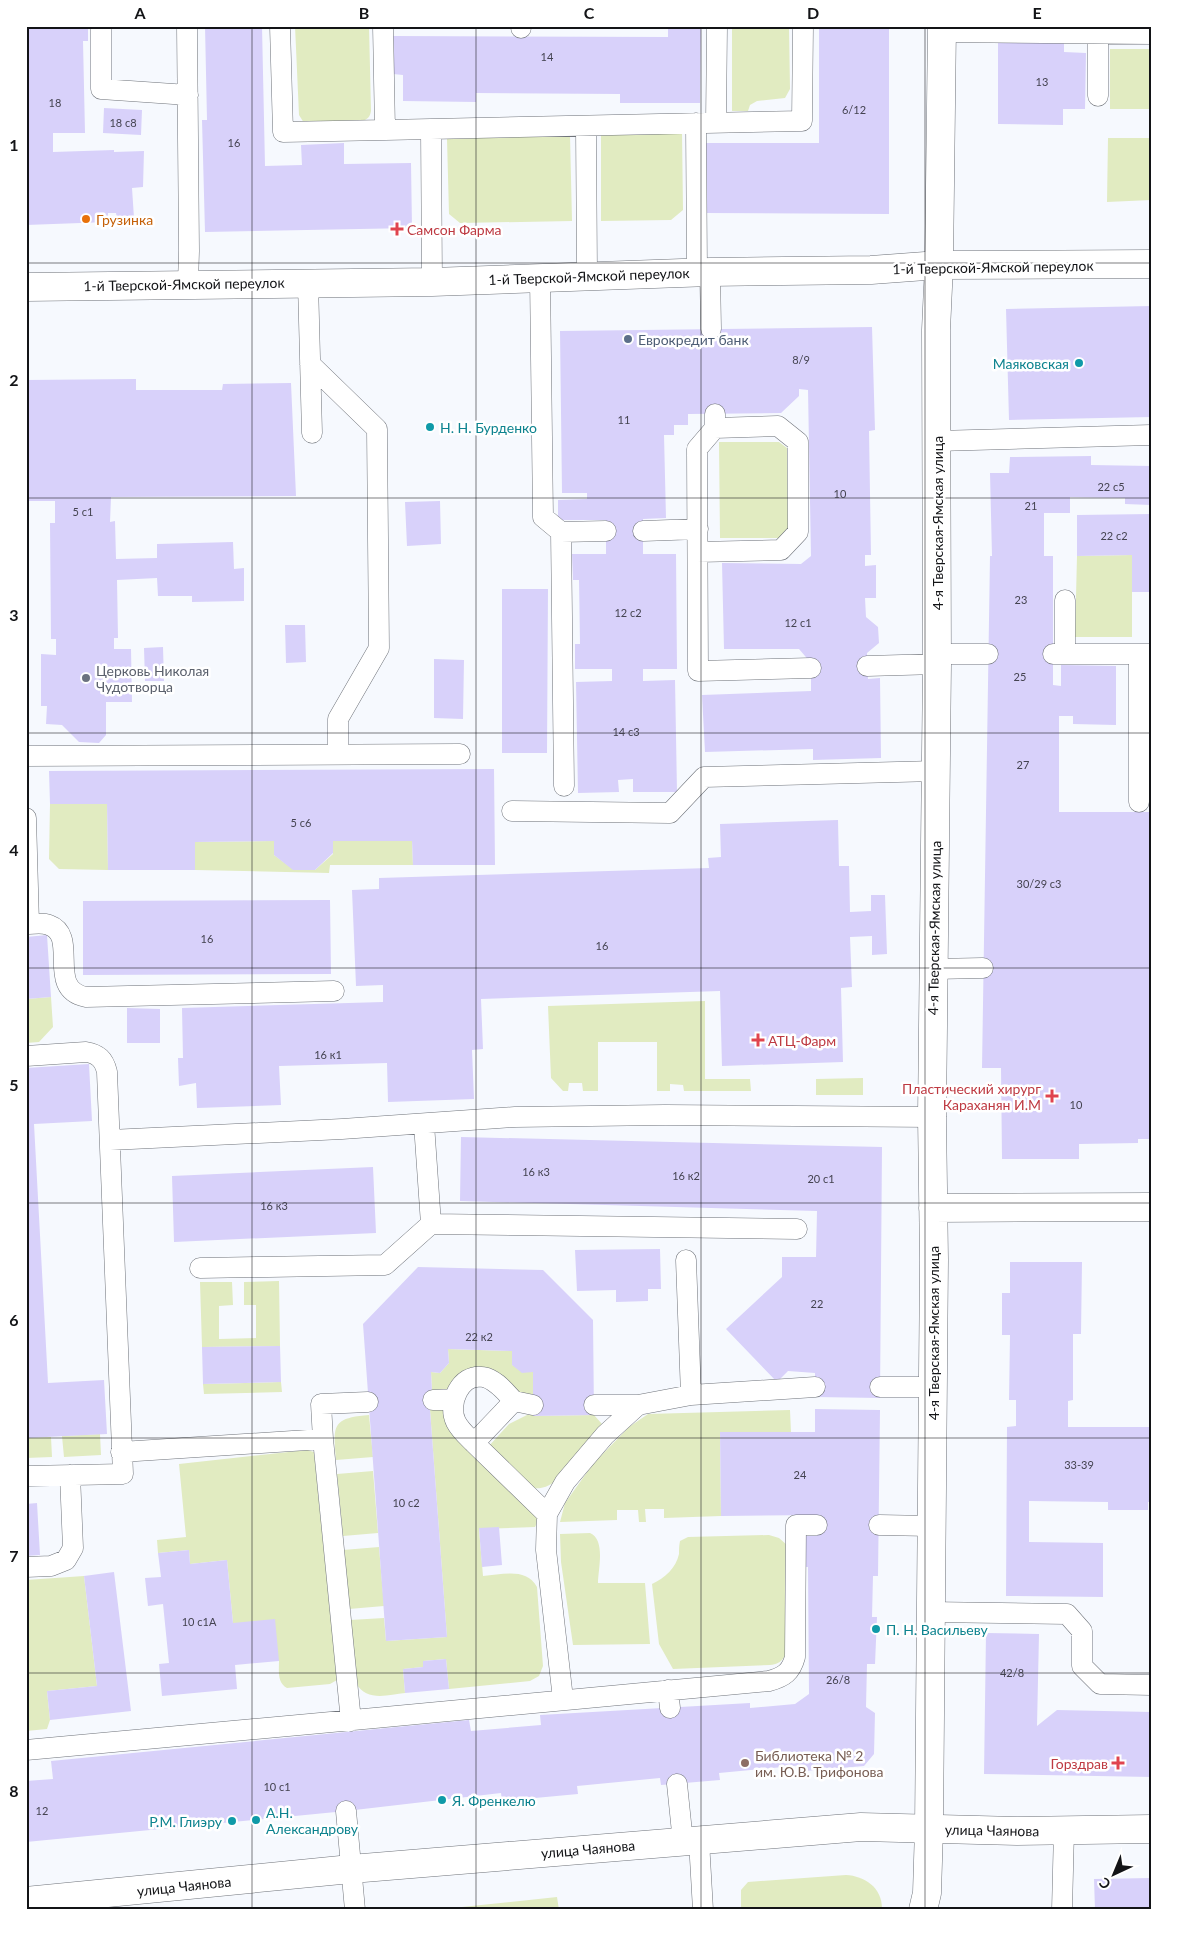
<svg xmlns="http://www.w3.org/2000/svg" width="1177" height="1936" viewBox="0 0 1177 1936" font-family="Lato,sans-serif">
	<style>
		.green { fill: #e1ebc1 }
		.building { fill: #d8d1fa }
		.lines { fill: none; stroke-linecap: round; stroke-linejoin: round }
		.lane-casing { stroke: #6f737a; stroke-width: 21 }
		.street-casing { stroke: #6f737a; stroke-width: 29 }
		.secondary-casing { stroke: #6f737a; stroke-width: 29 }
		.lane { stroke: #fff; stroke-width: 20 }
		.street { stroke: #fff; stroke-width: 28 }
		.secondary { stroke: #fff; stroke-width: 28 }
		.grid { fill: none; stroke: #131417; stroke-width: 1; stroke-opacity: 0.55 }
		.food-dot { fill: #e8710a; stroke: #fff; stroke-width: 2 }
		.health-dot { fill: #e0444e; stroke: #fff; stroke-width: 2 }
		.service-dot { fill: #5c6f8a; stroke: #fff; stroke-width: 2 }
		.culture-dot { fill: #0f9aa8; stroke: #fff; stroke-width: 2 }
		.worship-dot { fill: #6b7280; stroke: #fff; stroke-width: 2 }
		.education-dot { fill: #8d6e63; stroke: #fff; stroke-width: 2 }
		.labels { text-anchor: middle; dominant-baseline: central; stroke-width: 5; stroke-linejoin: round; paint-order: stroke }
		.number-label { font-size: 11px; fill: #444350 }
		.food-label { font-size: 14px; fill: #c56008; stroke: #fff; text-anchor: start }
		.health-label { font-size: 14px; fill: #be3a42; stroke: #fff; text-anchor: start }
		.street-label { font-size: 14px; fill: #131417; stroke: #fff }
		.service-label { font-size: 14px; fill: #4e5e75; stroke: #fff; text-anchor: start }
		.culture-label { font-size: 14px; fill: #0d838f; stroke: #fff; text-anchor: start }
		.worship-label { font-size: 14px; fill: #5b616d; stroke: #fff; text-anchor: start }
		.education-label { font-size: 14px; fill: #785e54; stroke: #fff; text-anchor: start }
		.neatline { fill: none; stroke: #131417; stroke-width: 2 }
		.grid-label { font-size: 16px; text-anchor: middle; font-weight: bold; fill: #131417 }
	</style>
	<rect width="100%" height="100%" fill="#f6f9fe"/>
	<path class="green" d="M295,26H369L371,111C370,117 368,119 362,121L304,123L299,115Z
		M732,26H789L790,89L785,98L757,101L750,105L748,111H732Z
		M1110,49H1151V109H1110Z
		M682,132L683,210L671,220L601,221V134Z
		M570,135L572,221L460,223L449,214L447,139Z
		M1108,138H1151V200L1107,202Z
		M719,442H779L787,448L788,529L780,538H720Z
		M1132,555V637H1075L1077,556Z
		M50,804H107L108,870L59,869L49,859Z
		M274,841V855L293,869L315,870L333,854V841H412L413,865H330L329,873L195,870V842Z
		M51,997L53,1027L39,1042L26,1043V999Z
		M705,1001V1079H750L751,1091H684L683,1085L670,1084V1091H657V1042H598V1091H583L582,1083H569L568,1091H563L551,1078L548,1006Z
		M863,1078V1095H816V1079Z
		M279,1281L280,1346L202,1347L200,1282H232L233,1305L219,1306V1339L256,1338V1305H244V1282Z
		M448,1349L512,1351V1365L533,1372V1395H520L475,1369L447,1424L453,1435L539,1519L535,1527L479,1529L483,1576C502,1575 526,1567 537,1587L543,1666L539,1676L530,1681L449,1689L446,1659L423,1661V1667L403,1669L405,1693C388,1695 366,1702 356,1683L350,1620L384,1618L386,1641L447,1637L430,1410H433L431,1372L440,1373L449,1363Z
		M281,1382L282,1392L204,1394L203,1384Z
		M790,1410L791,1433L720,1432L721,1516L664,1518V1509H645L646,1522H639L638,1510H617V1520L560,1522L565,1503L593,1464L629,1427L648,1414Z
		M533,1412V1416L594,1415L602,1424L554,1482C547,1487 542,1489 533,1488L488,1447L509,1424Z
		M369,1415L373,1457L336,1460C333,1425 332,1418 369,1415Z
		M100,1434L101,1455L64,1457L62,1436Z
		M51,1437L52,1457L26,1458V1438Z
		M307,1450L314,1452L337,1680L330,1684L287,1688C277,1683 279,1671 279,1661L233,1623L227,1560L190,1564L189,1550L158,1553L157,1540L186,1537L179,1464Z
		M373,1471L378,1533L343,1536L337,1474Z
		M590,1533C606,1540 598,1569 598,1583H645L650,1644L573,1645L561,1562L560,1534Z
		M769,1535L779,1538L787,1545L789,1646C785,1656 783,1664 770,1665L673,1669L659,1644L652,1584C665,1578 676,1568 679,1554C679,1549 679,1546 680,1541L688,1537Z
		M379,1547L384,1606L349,1609L343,1550Z
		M84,1576L97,1686L47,1691L50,1720L47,1729L26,1731V1580Z
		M846,1875C865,1876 883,1888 882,1910H741V1890L748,1882Z
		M557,1897L559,1910H433Z"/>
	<path class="building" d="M26,26H88V41H83L85,133H53V152L114,150V152L144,151L143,187L132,188L134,218L117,219L116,213H108V222L26,225Z
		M205,26H262L265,166L302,165L301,145L344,143V164L411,163L412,228L205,232L202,120H207Z
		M668,26H701L700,103H620V94L476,93V102L403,101V75L393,74V36L668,37Z
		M819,26H889V214L705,213V143H819Z
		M998,41L1064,42V52L1086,53L1085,109H1063V125L998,124Z
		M104,108L142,110L141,135L103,133Z
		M1151,306V417L1009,420L1006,309Z
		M872,327L875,430L869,431L871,555H865V566L876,565V598H865L866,617L878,627L879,643L867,653V666L868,679L880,678L881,758L813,760V749L705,752L702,695L811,691V663L799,649H724L722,563L801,564L811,556L808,390L799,389V396L781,413L688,414V425H674V435H664L666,518L643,519V554H676L677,669H643V681L675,680L677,792H633V779L618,780L619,792L578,793L576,682L612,681V669H575V644H580L579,580H573L572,554H606V520H558V500L587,499V493H562L560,331Z
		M136,379V390H222L223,384L291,383L296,496L111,497L110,522L115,521L116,559L157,558V544L233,542L234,569L244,568V601L192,602V596H158L157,578L117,580L118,638H114V649H131L132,702H106V735L99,743L79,742L62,725L46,724L47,706H41V654L56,655V639H51L50,523H55V501H26V380Z
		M1091,456V465L1151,466V505L1125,504V498L1070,497V513H1044V556H1053V685L1061,686V665L1116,666V725L1073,724V716H1059V812H1151V1139H1138V1143L1079,1144V1159H1002L1001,1068H982L990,556H992L990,473H1009L1010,457Z
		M440,501L441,544L407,546L405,502Z
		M1151,514V592H1132V555L1077,556V515Z
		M502,589H548L547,753H502Z
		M285,625H305L306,662L286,663Z
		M163,647L164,681H145L144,648Z
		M434,659L464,660L463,719L434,718Z
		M494,769L495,865H413L412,841H333V853L315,870H293L274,855V841L195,842V870H108L107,804H50L49,771Z
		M838,820L839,866H849L850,912L871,911V895H885L887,954L872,955V936L850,937L852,987L841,988L843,1062L722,1066L720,991L481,999L483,1049L472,1050L474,1099L388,1102L387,1063L279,1066L281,1105L197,1108L196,1083L179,1086L178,1058H183L182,1008L383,1002V985L356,986L352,890L379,889V878L709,868L708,858L721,857L720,824Z
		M330,900L331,974L83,975V901Z
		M47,935L51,997L26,999V937Z
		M127,1008L160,1009V1043H127Z
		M89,1064L92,1121L34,1124L48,1383L104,1380L107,1434L26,1438V1068Z
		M461,1137L882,1147L880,1398L815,1397V1373L788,1371L777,1382L726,1329L782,1277V1257H816L817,1211L460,1201Z
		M373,1167L376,1233L174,1242L172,1176Z
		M660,1249L661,1289H648V1301L616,1302V1290L577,1291L575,1250Z
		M1010,1262H1082L1081,1334H1073V1400L1068,1401V1427H1151V1502H1148V1510H1108V1502L1029,1501V1542L1103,1543V1597L1006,1596L1007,1427L1016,1426V1400H1009L1010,1335H1002V1293H1010Z
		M418,1267L543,1270L593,1320L594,1415L533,1416V1372L522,1373L512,1365V1351L448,1349L449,1363L440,1373L431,1372L433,1410H430L447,1637L386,1641L363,1324Z
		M280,1346L281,1382L203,1384L202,1347Z
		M815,1409L880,1410L878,1576H873L872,1617H877L875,1664H867L866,1707L875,1713L874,1754L864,1766L805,1771L804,1765L719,1773L720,1780L661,1785L660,1778L577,1786L578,1794L502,1801L501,1793L346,1811L26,1842V1781L53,1779L51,1761L469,1720L471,1731L541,1725L540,1715L750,1703V1708L795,1704L809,1694L808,1567H804V1536H817V1515L721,1516L720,1432H815Z
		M37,1503L40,1555L26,1556V1504Z
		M499,1527L502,1565L482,1567L479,1528Z
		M189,1550L190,1564L227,1560L233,1623L275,1619L279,1661L235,1665L237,1689L162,1696L159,1664L169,1663L163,1604L148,1606L145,1578L161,1577L158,1553Z
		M114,1572L131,1711L50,1720L47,1691L97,1686L84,1576Z
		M986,1633L1039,1634L1037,1726L1057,1710L1151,1712V1777L984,1774Z
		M446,1659L449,1689L405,1693L403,1669L423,1667V1661Z
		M1151,1878V1910H1095L1094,1879Z"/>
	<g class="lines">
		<g class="lane-casing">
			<path id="lane" d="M101,26V89L188,95
				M187,26L189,251L188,284
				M280,26L283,132L385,130
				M383,26L385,130L431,129
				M521,26V28
				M942,32L1151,34
				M1098,96V26
				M696,123L697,272
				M716,123L717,26
				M586,126L587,275
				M710,272L711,329
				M540,277L543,517L561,532L606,531
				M432,282L431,129L802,121L803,26
				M308,283L312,433
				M310,364L377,429L379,648L338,719V754
				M715,414V428L697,449L698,671L811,668
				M937,441L1151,435
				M643,531L698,529
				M561,532L564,786
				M698,552L781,550L798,532V442L778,426L715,428
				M1065,600V654
				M937,654H988
				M1053,654H1151
				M1139,654V802
				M867,666L937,664
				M26,756L460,754
				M512,811L670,813L704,777L936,771
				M26,818L29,924
				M26,924C34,924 42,922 49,925C80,936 45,989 86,997L334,991
				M933,969L983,968
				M26,1056L86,1052C98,1054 104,1059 107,1072L123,1474L26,1476
				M424,1124L431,1224L797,1229
				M110,1140L342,1129L515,1117L665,1115L932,1117
				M686,1260L691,1395
				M200,1268L385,1265L431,1224
				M880,1387H932
				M433,1400L454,1399
				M533,1405L514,1401L474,1443L547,1514
				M594,1405H638
				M323,1439L321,1404L368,1402
				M474,1443C467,1436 460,1430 456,1422C447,1404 460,1373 483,1377C496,1379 506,1393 514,1401
				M121,1452L323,1439L351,1721
				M879,1525L931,1526
				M26,1567L51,1566L66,1560L73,1548L70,1475
				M930,1612L1067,1614L1082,1631V1666L1100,1684L1151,1685
				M668,1690L670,1708
				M563,1699L546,1550L547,1514L565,1482L605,1435L638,1405L691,1395L815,1387
				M26,1750C274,1728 521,1704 769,1681C784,1677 791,1672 795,1657L796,1525H817
				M677,1784L683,1842
				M346,1811L355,1910
				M699,1841L703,1910
				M1062,1910L1064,1830"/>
		</g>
		<g class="street-casing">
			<path id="street" d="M26,287L432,282L710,272L871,270L939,265L1151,264
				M933,1208L1151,1207
				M923,1910L927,1893L929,1829L934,1260L932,1117L937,664L936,330L939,265L942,26"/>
		</g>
		<g class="secondary-casing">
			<path id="secondary" d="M26,1901L351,1869L861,1827L1017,1831L1151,1829"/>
		</g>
		<use href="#lane" class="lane"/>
		<use href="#street" class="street"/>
		<use href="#secondary" class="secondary"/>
	</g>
	<path class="grid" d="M252,26V1910M476,26V1910M701,26V1910M925,26V1910M26,263H1151M26,498H1151M26,733H1151M26,968H1151M26,1203H1151M26,1438H1151M26,1673H1151"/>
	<circle class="food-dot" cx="86" cy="219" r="5"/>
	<g class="health-dot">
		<path d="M394.5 221.5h5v5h5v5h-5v5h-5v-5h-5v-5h5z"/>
		<path d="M755.5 1032.5h5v5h5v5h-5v5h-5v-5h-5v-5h5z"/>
		<path d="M1049.5 1088.5h5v5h5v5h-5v5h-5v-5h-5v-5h5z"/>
		<path d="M1115.5 1755.5h5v5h5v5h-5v5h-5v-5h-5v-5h5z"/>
	</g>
	<circle class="service-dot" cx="628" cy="339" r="5"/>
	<g class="culture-dot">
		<circle cx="1079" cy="363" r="5"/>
		<circle cx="430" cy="427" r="5"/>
		<circle cx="876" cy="1629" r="5"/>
		<circle cx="442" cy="1800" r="5"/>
		<circle cx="256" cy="1820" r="5"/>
		<circle cx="232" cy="1821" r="5"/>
	</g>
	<circle class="worship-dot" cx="86" cy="678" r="5"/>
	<circle class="education-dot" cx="745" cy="1763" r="5"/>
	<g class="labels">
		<g class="number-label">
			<text x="547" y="56">14</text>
			<text x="1042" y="81">13</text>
			<text x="55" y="102">18</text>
			<text x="854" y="109">6/12</text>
			<text x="123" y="122">18 с8</text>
			<text x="234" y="142">16</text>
			<text x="801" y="359">8/9</text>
			<text x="624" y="419">11</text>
			<text x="1111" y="486">22 с5</text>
			<text x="840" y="493">10</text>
			<text x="1031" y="505">21</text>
			<text x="83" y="511">5 с1</text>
			<text x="1114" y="535">22 с2</text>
			<text x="1021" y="599">23</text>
			<text x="628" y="612">12 с2</text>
			<text x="798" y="622">12 с1</text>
			<text x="1020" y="676">25</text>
			<text x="626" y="731">14 с3</text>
			<text x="1023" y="764">27</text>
			<text x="301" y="822">5 с6</text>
			<text x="1039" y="883">30/29 с3</text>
			<text x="207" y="938">16</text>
			<text x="602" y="945">16</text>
			<text x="328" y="1054">16 к1</text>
			<text x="1076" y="1104">10</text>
			<text x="536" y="1171">16 к3</text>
			<text x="686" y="1175">16 к2</text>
			<text x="821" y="1178">20 с1</text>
			<text x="274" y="1205">16 к3</text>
			<text x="817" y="1303">22</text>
			<text x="479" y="1336">22 к2</text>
			<text x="1079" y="1464">33-39</text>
			<text x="800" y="1474">24</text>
			<text x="406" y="1502">10 с2</text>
			<text x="199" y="1621">10 с1А</text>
			<text x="1012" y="1672">42/8</text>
			<text x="838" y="1679">26/8</text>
			<text x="277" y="1786">10 с1</text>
			<text x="42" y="1810">12</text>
		</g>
		<g class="food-label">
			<text x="96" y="219">Грузинка</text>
		</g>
		<g class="health-label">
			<text x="407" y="229">Самсон Фарма</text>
			<text x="768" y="1040">АТЦ-Фарм</text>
			<text x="1041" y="1088" text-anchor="end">Пластический хирург<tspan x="1041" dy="16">Караханян И.М</tspan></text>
			<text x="1108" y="1763" text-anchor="end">Горздрав</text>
		</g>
		<g class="street-label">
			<text transform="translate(993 267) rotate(-1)">1-й Тверской-Ямской переулок</text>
			<text transform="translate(589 276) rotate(-2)">1-й Тверской-Ямской переулок</text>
			<text transform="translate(184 284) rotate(-1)">1-й Тверской-Ямской переулок</text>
			<text transform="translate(937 523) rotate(-90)">4-я Тверская-Ямская улица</text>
			<text transform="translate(934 928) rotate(-89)">4-я Тверская-Ямская улица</text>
			<text transform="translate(933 1333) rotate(-90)">4-я Тверская-Ямская улица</text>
			<text transform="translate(992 1830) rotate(1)">улица Чаянова</text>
			<text transform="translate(588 1849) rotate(-5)">улица Чаянова</text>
			<text transform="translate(184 1886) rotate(-6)">улица Чаянова</text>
		</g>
		<g class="service-label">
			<text x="638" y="339">Еврокредит банк</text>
		</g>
		<g class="culture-label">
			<text x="1069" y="363" text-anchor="end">Маяковская</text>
			<text x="440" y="427">Н. Н. Бурденко</text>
			<text x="886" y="1629">П. Н. Васильеву</text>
			<text x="452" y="1800">Я. Френкелю</text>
			<text x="266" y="1812">А.Н.<tspan x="266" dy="16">Александрову</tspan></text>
			<text x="222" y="1821" text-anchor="end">Р.М. Глиэру</text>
		</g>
		<g class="worship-label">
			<text x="96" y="670">Церковь Николая<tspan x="96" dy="16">Чудотворца</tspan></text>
		</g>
		<g class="education-label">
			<text x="755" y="1755">Библиотека № 2<tspan x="755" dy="16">им. Ю.В. Трифонова</tspan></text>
		</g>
	</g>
	<rect width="1177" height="1936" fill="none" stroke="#ffffff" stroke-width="55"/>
	<g transform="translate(1114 1874) rotate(224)" stroke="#ffffff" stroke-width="4" paint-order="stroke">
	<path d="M0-4L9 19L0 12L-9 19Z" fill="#131417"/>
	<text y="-8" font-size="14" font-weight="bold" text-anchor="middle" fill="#131417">С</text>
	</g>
	<rect x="28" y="28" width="1122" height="1880" class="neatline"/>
	<g class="grid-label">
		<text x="140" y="19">A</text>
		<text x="364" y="19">B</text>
		<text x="589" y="19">C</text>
		<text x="813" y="19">D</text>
		<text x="1037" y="19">E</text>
		<text x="14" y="151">1</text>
		<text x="14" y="386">2</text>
		<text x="14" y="621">3</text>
		<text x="14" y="856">4</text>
		<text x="14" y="1091">5</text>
		<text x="14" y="1326">6</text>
		<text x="14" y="1562">7</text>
		<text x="14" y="1797">8</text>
	</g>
</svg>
